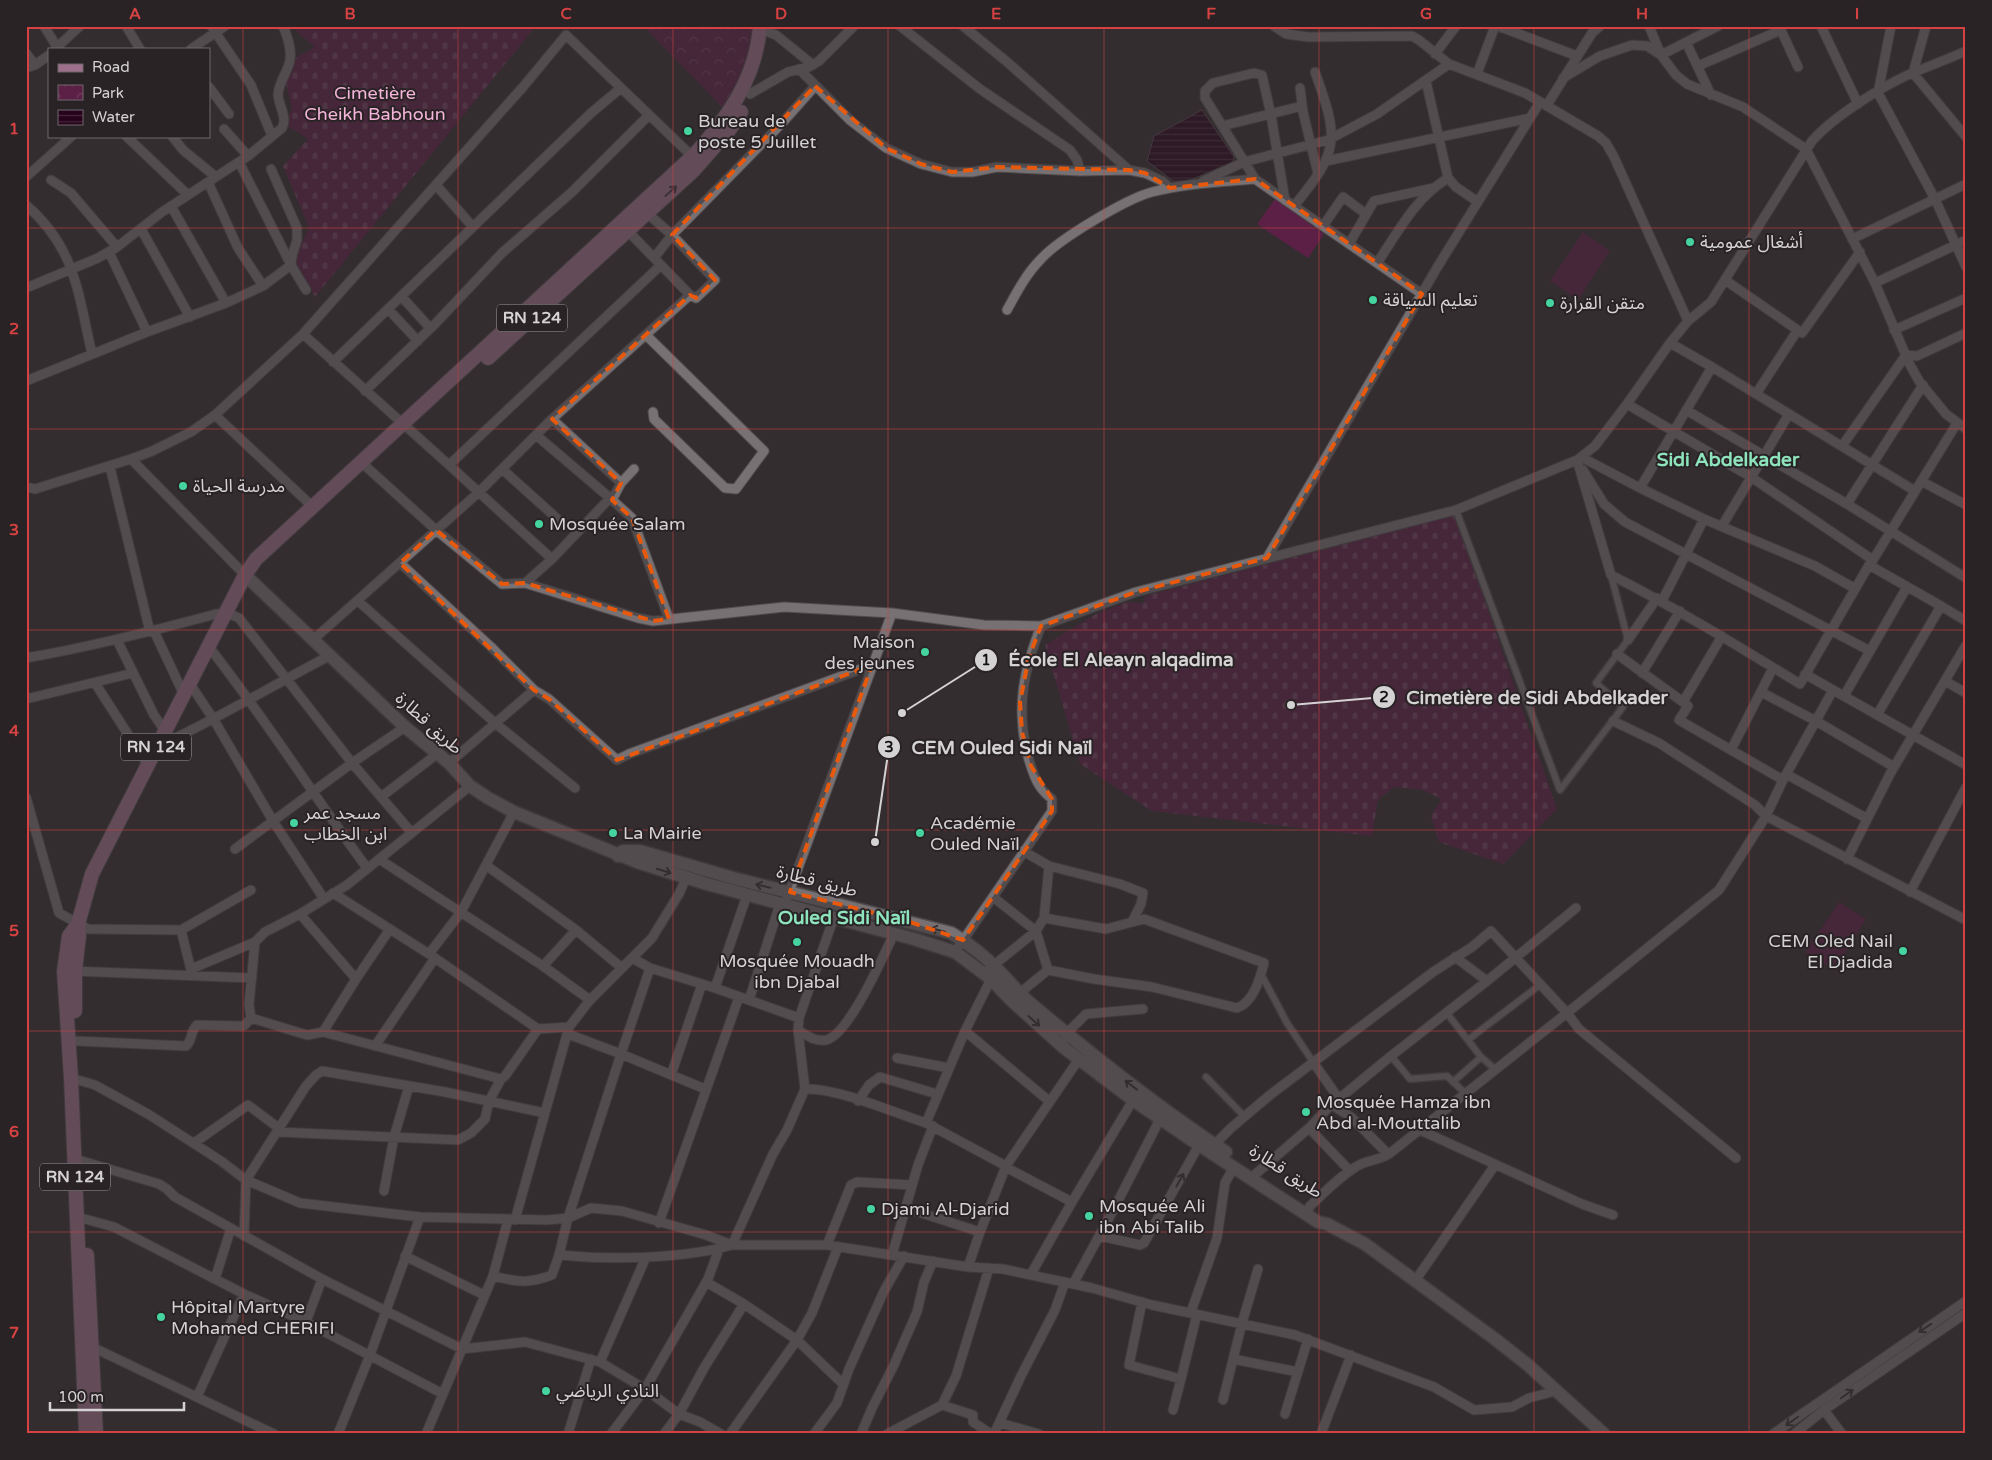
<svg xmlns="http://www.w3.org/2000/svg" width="1992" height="1460" viewBox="0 0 1992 1460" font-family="'Varela Round','Noto Sans Arabic',sans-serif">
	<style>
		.green { fill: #5c2046 }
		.cemetery { fill: url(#cemetery-stones) }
		.park { fill: url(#park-crowns) }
		.water { fill: url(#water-rules); stroke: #5b4152 }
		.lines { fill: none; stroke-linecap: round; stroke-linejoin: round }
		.pedestrian-casing { stroke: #4f4b4d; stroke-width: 9 }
		.minor-casing { stroke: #4f4b4d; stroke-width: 11 }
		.secondary-casing { stroke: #4f4b4d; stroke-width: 15 }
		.primary-casing { stroke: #4f4b4d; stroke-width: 16 }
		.pedestrian { stroke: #787174; stroke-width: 6 }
		.minor { stroke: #787174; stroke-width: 9 }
		.secondary { stroke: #787174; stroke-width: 12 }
		.primary { stroke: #9d6f8a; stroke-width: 14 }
		.oneway { stroke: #46363f }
		.oneway2 { stroke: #352f32 }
		.marked { fill: none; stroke: #e8590c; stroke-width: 4; stroke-dasharray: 10 6; stroke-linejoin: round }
		.grid { fill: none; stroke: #d64242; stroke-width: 1; stroke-opacity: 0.55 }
		.poi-dot { fill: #45d49f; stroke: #292326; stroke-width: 2 }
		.labels { text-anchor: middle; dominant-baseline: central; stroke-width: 4; stroke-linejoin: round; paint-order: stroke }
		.shield { fill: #292326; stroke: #a19ea0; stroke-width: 1 }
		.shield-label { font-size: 16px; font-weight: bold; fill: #d5d2d4 }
		.park-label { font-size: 18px; fill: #f5b4d9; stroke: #292326 }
		.poi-label { font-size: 18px; fill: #d5d2d4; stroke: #292326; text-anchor: start }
		.street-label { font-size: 18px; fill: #d5d2d4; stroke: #292326 }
		.neighbourhood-label { font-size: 19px; font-weight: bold; fill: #8de3bc; stroke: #292326 }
		.leader { fill: none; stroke: #d5d2d4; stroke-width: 2 }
		.callout-dot { fill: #d5d2d4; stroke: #292326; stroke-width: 2 }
		.mark-label { font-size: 15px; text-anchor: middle; font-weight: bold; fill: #111 }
		.callout-label { font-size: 19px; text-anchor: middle; font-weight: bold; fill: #d5d2d4; stroke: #292326; stroke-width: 4; stroke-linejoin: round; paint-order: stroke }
		.neatline { fill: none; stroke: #d64242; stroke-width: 2 }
		.grid-label { font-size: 16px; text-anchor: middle; font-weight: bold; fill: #d64242 }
	</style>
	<defs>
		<pattern id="cemetery-stones" width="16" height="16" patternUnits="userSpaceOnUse" patternTransform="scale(1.25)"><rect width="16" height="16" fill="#5c2046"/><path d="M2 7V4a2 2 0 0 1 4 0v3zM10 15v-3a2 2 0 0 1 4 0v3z" fill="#724060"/></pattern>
		<pattern id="park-crowns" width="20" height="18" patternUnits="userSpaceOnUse" patternTransform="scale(1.25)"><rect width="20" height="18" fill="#5c2046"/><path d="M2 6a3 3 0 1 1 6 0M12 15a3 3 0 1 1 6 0" fill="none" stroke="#724060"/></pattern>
		<pattern id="water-rules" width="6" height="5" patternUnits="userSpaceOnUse" patternTransform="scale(1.25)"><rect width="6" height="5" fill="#27031b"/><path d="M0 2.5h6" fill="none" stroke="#45273b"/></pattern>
	</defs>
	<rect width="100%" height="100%" fill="#332d30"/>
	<path class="green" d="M1275,199L1324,234L1308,258L1257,224Z
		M1583,232L1610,251L1578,300L1550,281Z
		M1839,902L1866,919L1835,971L1805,952Z"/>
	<path class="cemetery" d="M294,26H536L315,297L294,259L309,228L283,166L308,139L285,124L292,109L285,79L297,57L315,47L297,32Z
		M1455,515L1557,809L1503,864L1439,842L1431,816L1441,799L1423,790L1394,787L1378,800L1372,836L1152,811L1080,764L1045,645L1096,614L1127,602L1144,603L1145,596Z"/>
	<path class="park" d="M643,26H753C752,57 740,85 727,112Z"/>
	<path class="water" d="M1202,110L1234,157L1233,162L1188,181H1173L1147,161L1154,136Z"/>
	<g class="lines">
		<g class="pedestrian-casing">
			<path id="pedestrian" d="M1456,510L1560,790L1623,707L1596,683L1628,640L1611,575
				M1261,974L1287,1023L1313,1062
				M1446,1012L1481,1057
				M1468,1040C1492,1021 1517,1003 1541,984
				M1391,1056L1410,1079L1447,1076L1466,1094
				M1206,1077L1244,1116
				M1453,1082L1481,1057L1496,1070"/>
		</g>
		<g class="minor-casing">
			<path id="minor" d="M44,26L57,47
				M126,26L140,49
				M211,26L251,85L272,136
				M900,26L980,89L1070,150L1077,160L1080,171
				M963,26L1006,61L1129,170
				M1274,26L1286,34L1308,37L1412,36L1419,40L1449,64L1525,93L1598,136L1606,143L1614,157L1688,321
				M1498,26L1577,56
				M1649,26L1661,55L1718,26
				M1779,26L1798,67
				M1821,26L1858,104
				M1891,26L1878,93L1935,199L1966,267
				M1926,26L1913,73L1966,137
				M760,29L776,35L813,65
				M1686,42L1711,95
				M55,49L80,26
				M191,49L225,26
				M26,53L35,65
				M1435,54L1456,26
				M1698,66L1781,30
				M26,68L35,65L49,55
				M799,69L851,121L886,148L921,164L952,172H972L997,167L1080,171L1129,170L1145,173L1162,181L1170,188
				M1477,74L1495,26
				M1563,78L1600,56L1632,45L1647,46L1661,55L1676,75L1687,84L1743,107L1806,149L1875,283L1909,363L1919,381L1946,414L1966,429
				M1426,81L1448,178L1456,187L1478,202
				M209,87L229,114
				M1300,88L1303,112L1318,174
				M750,94L788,72L809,67L819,61L854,26
				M1547,105L1592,33L1600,26
				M1222,126L1302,106
				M224,129L248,156
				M126,136L188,195
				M172,136L183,150L216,177
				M1326,161L1530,118
				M271,169L297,228V240L292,256L291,265L306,290
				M26,177L72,136
				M51,180L71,193L117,247
				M1203,181L1244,162L1328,140L1377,114L1449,64
				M208,182L238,248L263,286
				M436,185L473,227
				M1285,200L1271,115L1262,75L1254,73L1213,83L1205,91V98L1255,179L1294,206L1422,294
				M26,205C76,248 78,294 92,354
				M171,206L226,303
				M1294,206C1340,150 1339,139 1315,72
				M1323,226L1343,197L1366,214
				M624,227L690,295
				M141,229L190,317
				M1852,239L1966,184
				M1349,244L1374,201L1433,188
				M109,252L147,332
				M654,258L672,235L782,123L815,86
				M1377,263C1399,231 1414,199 1448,178
				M1725,280L1802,333L1860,252
				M1875,283L1966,240
				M26,288L98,258L117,247L162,212L248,156L282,128C288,117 278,105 278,94C279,83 286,74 289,64C293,52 288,38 283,26
				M401,296L430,328
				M388,309L418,341
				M1007,310C1017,292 1026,274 1041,259C1059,239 1126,199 1152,192C1186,183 1221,182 1255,179
				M1894,330L1966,298
				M303,334L449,465L661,265
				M646,335L764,451L736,489L725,488L654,419L653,412
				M1670,343L1712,367L1915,491
				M333,362L591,113L621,88
				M26,381L147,332L226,303L263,286L291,265L239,162
				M365,391L435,324L502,253L572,192L649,115
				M1756,394L1797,331
				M1627,404L1751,477L1873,560L1957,423
				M1686,410L1847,504L1966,578
				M215,415L313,507
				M552,419L621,483
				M536,435L610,498
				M1842,446L1906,355L1917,356L1966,333
				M1581,457L1640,488L1704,519L1815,566L1854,588
				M131,459L150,452L191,432L215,415L303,334L523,87L566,35L696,160
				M1577,460L1611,575C1676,608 1738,646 1800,684L1869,565L1941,606
				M361,462L436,530L502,584L525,583L638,618L653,621L784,607L892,613L984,625L1041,626L1136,592L1456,510L1577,460L1595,446L1627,404L1670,343L1688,321L1711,302L1812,141C1834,116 1881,87 1912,73C1930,66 1948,59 1966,51
				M449,465L552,559L610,498L632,518L669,619
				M110,467L150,632
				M502,469L562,523
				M1583,470L1604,504L1625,522L1870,651
				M1921,481L1966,505
				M26,487L35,489L131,459L245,575
				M1640,488L1712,367
				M612,500L621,483L634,469
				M1847,504L1923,385
				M1722,526L1789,414
				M1267,558L1438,266L1540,102
				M400,563L491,647L534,690L549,699L617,760L629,754L872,665
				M525,583L552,559
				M358,601L495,723L575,788
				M1662,601L1704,519
				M154,631L184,695
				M314,639L478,493L552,419L690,295L696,298L715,280L672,235L647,213
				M117,640L154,715L165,731
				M1628,640L1657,598
				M209,647C265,718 313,795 367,868
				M1617,654L1683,702L1722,636
				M26,658C91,647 153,631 216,614L227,613L239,618L352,763L411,832
				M1642,673L1680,611
				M1805,674L1833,690
				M1945,681L1966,693
				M95,683L147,764
				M190,684L214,720L273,821L324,899
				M1761,692L1816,721L1894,767
				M1844,696L1907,587
				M26,699L133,673
				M1683,702L1688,706L1679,720L1783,780
				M1877,715L1941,606L1966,621
				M1613,721L1659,743L1755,805L1766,816L1966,920
				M171,740C226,714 277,683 331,655
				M1731,750L1773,668
				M449,763L534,690
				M1786,774L1866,818
				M26,797L59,913L88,929L181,930L251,890
				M381,797L437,754
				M235,849L352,763L405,727
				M379,859L543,966L590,1000
				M1847,859L1890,774L1966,645
				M487,866L576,930L622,968
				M1049,866L1120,884L1143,893L1141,904L1132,922
				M1910,892L1966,787
				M333,893L429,954L538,1029L505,1076L501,1079L323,1032L307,1035L251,1018L249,1005L255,942L265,932L300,914L347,885L470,786
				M993,897L1036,931L1048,970
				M787,898L892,613
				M300,914L356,979L323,1032
				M834,917L799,1018L798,1030C806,1035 815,1042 826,1040C849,1035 883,956 894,934
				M181,930L192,974
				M955,952L1052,811V799C1047,795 1042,790 1039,785C1033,776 1030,763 1027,753C1016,705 1024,670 1041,626
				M429,954L461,912L514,812
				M1455,957L1487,981
				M632,958L650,968L715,988L747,895
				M543,966L576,930
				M191,969L255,942
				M989,969L1036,931L1044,918L1049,866L1023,851
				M72,971L252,978
				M356,979L390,929
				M715,988L799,1018
				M1016,996L1048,970L1094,979L1152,987L1237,1008C1254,1002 1260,978 1264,963L1144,919L1106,929L1044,918
				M749,1000L780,904
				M538,1029L569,1027
				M798,1030L805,1089C835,1087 895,1113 926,1123L965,1031L991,979
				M965,1031L1049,1101
				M568,1034L621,1054L650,968
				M1066,1039L1071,1029L1086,1014L1143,1009
				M76,1041L186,1046C193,1040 190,1031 197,1025L242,1026L245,1025L251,1018
				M375,1046L435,958
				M897,1058L949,1068
				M1313,1062L1339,1099
				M671,1075L702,984
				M71,1078L95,1085L148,1114L221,1161L246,1180L300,1203L420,1217L547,1220L568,1218L591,1208L622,1211L706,1235L732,1245
				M858,1101L869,1085L880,1077L937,1094
				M1332,1105L1351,1117L1388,1154
				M926,1123L1006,1166L1079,1059
				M1309,1128L1350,1171
				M1420,1130L1582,1204L1613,1215
				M278,1132L458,1140L471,1133L485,1119L489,1101L501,1079
				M194,1143L248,1105L280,1129
				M1214,1148L1220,1139L1231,1128L1270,1095L1433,972L1472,947L1491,931L1567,1013L1389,1154C1379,1160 1369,1160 1359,1165C1341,1175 1325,1192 1310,1206L1306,1214
				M1736,1158L1579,1029L1567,1013L1719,890L1766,816L1783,780L1833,690L1966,765
				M82,1161L159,1184L167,1189L175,1197L322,1279L462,1349L525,1342L600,1362L645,1389L679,1414L700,1422L721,1434
				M1251,1178L1309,1128L1329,1107L1391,1056L1487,981L1576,908
				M384,1191L394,1137L409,1086
				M906,1208L980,1232
				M85,1219L114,1227L244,1294L306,1322L443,1394
				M515,1220L569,1027L590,1000L652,938L679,894L686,878
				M659,1223L739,997
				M244,1236L246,1180L306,1086L316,1075L322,1071L445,1092L545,1113
				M1100,1236L1140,1245L1144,1243L1199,1145
				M732,1245L773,1154L787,1130L805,1089
				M827,1245L851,1185L857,1182L912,1185
				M838,1247L812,1313L797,1340L843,1384
				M559,1255C610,1260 683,1259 732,1245H827L968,1267L1003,1269L1092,1288L1152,1305L1295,1335L1434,1387L1474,1410L1512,1407L1529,1398L1556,1391
				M892,1255L918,1165L933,1126
				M405,1256L484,1295
				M968,1267L980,1232L1006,1166L1011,1170L1072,1202L1133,1100
				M1031,1274L1072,1202
				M493,1276C517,1282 529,1284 552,1275L559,1255L568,1218L621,1054L705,1089
				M215,1279L231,1228
				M1415,1281L1495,1165
				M706,1282L744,1304
				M1073,1284L1116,1205L1160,1119
				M1142,1302L1129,1365L1181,1379L1197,1314
				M1191,1312L1217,1238L1225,1183L1234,1167
				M306,1322L322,1279
				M88,1345L274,1434
				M1233,1359L1298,1372
				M600,1362L646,1257
				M197,1397L244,1294
				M1223,1400L1242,1323L1258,1269
				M942,1405L973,1415V1422L991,1434
				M1173,1410L1181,1379
				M1824,1410L1842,1434
				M1285,1414L1308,1339
				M1000,1423L1039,1434
				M338,1434L370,1355L420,1217
				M426,1434L493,1276L508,1220
				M568,1434L591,1359
				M611,1434L645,1389L708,1279L719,1249
				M664,1434L679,1414L704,1368L744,1304L797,1340L730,1434
				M814,1434L837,1403L849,1369L884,1291L904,1256
				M861,1434L872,1408L893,1367L917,1312L924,1282L933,1261
				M887,1434L942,1405L956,1376L989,1268
				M994,1434L1021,1376L1055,1310L1065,1282
				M1321,1434L1351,1355
				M1773,1434L1966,1301
				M1794,1434L1824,1410L1966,1313"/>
		</g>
		<g class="secondary-casing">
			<path id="secondary" d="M245,575L405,727L449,763L470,786L488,798L514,812L637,862L707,884L914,939L955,952L991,979L1011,1000L1063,1047L1133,1100L1199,1145L1318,1222L1327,1224L1365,1244L1495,1339L1528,1365L1604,1434
				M618,856L623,851H640L733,878L951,933C970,944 986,957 1001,973C1011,983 1019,994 1030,1003C1093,1056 1157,1107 1226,1152"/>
		</g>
		<g class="primary-casing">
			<path id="primary" d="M488,358L693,171L730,129L741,112
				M75,1011V971L79,936L78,924
				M87,1255L96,1434
				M86,1434L71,1078L64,971L69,936L78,924L92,874L245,575L256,559L692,157C727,119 756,79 760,26"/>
		</g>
		<use href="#pedestrian" class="pedestrian"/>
		<use href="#minor" class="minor"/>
		<use href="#secondary" class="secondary"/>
		<use href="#primary" class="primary"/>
	</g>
	<defs><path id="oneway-shaft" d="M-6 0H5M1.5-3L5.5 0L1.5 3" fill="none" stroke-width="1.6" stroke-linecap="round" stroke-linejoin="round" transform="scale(1.25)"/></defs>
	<use class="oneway" href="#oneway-shaft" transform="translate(671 191) rotate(-42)"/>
	<g class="oneway2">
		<use href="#oneway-shaft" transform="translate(664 871) rotate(17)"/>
		<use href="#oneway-shaft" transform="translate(763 886) rotate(-166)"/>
		<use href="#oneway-shaft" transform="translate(938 930) rotate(-164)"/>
		<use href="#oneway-shaft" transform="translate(1034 1021) rotate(42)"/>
		<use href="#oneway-shaft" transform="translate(1131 1085) rotate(-142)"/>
		<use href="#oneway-shaft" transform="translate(1180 1180) rotate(-61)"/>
		<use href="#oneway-shaft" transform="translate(1925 1328) rotate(146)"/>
		<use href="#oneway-shaft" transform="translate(1847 1394) rotate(-35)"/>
		<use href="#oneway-shaft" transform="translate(1792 1421) rotate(145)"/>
	</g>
	<path d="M0 0H1992V1460H0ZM815,86L886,148L921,164L952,172L997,167L1129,170L1145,173L1170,188L1255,179L1422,294L1267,558L1136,592L1041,626L1029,657L1020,702L1022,732L1031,766L1052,799V811L963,940L907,921L790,892L872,665L617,760L549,699L534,690L400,563L436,530L502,584L525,583L653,621L669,619L632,518L612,500L621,483L552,419L690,295L696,298L715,280L672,235Z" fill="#332d30" fill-opacity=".55" fill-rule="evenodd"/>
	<path class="marked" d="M815,86L886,148L921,164L952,172L997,167L1129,170L1145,173L1170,188L1255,179L1422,294L1267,558L1136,592L1041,626L1029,657L1020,702L1022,732L1031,766L1052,799V811L963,940L907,921L790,892L872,665L617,760L549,699L534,690L400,563L436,530L502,584L525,583L653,621L669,619L632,518L612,500L621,483L552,419L690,295L696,298L715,280L672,235Z"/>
	<path class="grid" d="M243,26V1434M458,26V1434M673,26V1434M888,26V1434M1104,26V1434M1319,26V1434M1534,26V1434M1749,26V1434M26,228H1966M26,429H1966M26,630H1966M26,830H1966M26,1031H1966M26,1232H1966"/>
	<g class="poi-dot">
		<circle cx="688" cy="131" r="5"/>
		<circle cx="1690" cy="242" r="5"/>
		<circle cx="1373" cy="300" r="5"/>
		<circle cx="1550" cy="303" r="5"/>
		<circle cx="183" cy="486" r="5"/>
		<circle cx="539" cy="524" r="5"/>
		<circle cx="925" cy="652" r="5"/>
		<circle cx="294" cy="823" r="5"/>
		<circle cx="613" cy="833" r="5"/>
		<circle cx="920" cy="833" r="5"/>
		<circle cx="797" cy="942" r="5"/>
		<circle cx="1903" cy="951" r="5"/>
		<circle cx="1306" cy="1112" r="5"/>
		<circle cx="871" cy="1209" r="5"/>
		<circle cx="1089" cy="1216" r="5"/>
		<circle cx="161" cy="1317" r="5"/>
		<circle cx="546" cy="1391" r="5"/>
	</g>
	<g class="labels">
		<g class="shield">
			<rect x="497" y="304.5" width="70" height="27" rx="4"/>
			<rect x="121" y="733.5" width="70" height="27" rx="4"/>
			<rect x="40" y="1163.5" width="70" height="27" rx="4"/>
		</g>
		<g class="shield-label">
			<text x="532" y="318">RN 124</text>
			<text x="156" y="747">RN 124</text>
			<text x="75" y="1177">RN 124</text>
		</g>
		<g class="park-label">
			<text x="375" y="93">Cimetière<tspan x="375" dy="21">Cheikh Babhoun</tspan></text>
		</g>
		<g class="poi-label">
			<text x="698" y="121">Bureau de<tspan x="698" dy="21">poste 5 Juillet</tspan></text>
			<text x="1700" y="242">أشغال عمومية</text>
			<text x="1383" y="300">تعليم السياقة</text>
			<text x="1560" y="303">متقن القرارة</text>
			<text x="193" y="486">مدرسة الحياة</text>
			<text x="549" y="524">Mosquée Salam</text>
			<text x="915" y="642" text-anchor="end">Maison<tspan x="915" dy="21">des jeunes</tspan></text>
			<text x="304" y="813">مسجد عمر<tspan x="304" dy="21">ابن الخطاب</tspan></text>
			<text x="930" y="823">Académie<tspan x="930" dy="21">Ouled Naïl</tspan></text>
			<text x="623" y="833">La Mairie</text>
			<text x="1893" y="941" text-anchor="end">CEM Oled Nail<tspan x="1893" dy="21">El Djadida</tspan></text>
			<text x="797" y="961" text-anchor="middle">Mosquée Mouadh<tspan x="797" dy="21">ibn Djabal</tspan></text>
			<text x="1316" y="1102">Mosquée Hamza ibn<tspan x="1316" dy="21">Abd al-Mouttalib</tspan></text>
			<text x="1099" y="1206">Mosquée Ali<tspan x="1099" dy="21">ibn Abi Talib</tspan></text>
			<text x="881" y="1209">Djami Al-Djarid</text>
			<text x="171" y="1307">Hôpital Martyre<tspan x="171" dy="21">Mohamed CHERIFI</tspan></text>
			<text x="556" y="1391">النادي الرياضي</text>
		</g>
		<g class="street-label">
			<text transform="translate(429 723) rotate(42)">طريق قطارة</text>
			<text transform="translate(817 881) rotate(14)">طريق قطارة</text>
			<text transform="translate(1286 1171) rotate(33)">طريق قطارة</text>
		</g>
		<g class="neighbourhood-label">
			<text x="1728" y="460">Sidi Abdelkader</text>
			<text x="844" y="918">Ouled Sidi Naïl</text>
		</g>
	</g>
	<path class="leader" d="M902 713L986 660M1291 705L1384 697M875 842L889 747"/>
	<g class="callout-dot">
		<circle cx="902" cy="713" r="5"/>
		<circle cx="1291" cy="705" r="5"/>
		<circle cx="875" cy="842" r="5"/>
		<circle cx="986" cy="660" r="12"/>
		<circle cx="1384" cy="697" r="12"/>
		<circle cx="889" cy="747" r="12"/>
	</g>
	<g class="mark-label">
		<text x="986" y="665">1</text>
		<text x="1384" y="702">2</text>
		<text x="889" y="752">3</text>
	</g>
	<g class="callout-label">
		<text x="1121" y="666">École El Aleayn alqadima</text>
		<text x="1537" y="704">Cimetière de Sidi Abdelkader</text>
		<text x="1002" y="754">CEM Ouled Sidi Naïl</text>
	</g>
	<rect width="1992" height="1460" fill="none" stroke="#292326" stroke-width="55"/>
	<rect x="48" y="48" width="162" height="90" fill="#292326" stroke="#6e696c"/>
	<rect x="58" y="64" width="25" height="8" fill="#9d6f8a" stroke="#6e696c"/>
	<text x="92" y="72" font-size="15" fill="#d5d2d4">Road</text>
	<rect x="58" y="85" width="25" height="15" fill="url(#park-crowns)" stroke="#6e696c"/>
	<text x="92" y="98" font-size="15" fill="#d5d2d4">Park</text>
	<rect x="58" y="110" width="25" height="15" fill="url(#water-rules)" stroke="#6e696c"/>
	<text x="92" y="122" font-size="15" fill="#d5d2d4">Water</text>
	<path d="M50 1402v8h134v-8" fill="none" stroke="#d5d2d4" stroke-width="2.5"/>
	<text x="58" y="1402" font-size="15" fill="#d5d2d4" stroke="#292326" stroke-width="4" paint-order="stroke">100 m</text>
	<rect x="28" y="28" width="1936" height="1404" class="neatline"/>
	<g class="grid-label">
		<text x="135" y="19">A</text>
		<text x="350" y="19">B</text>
		<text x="566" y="19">C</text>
		<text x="781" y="19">D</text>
		<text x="996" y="19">E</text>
		<text x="1211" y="19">F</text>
		<text x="1426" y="19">G</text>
		<text x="1642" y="19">H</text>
		<text x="1857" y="19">I</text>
		<text x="14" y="134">1</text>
		<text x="14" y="334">2</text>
		<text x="14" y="535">3</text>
		<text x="14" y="736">4</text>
		<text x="14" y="936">5</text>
		<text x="14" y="1137">6</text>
		<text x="14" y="1338">7</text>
	</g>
</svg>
